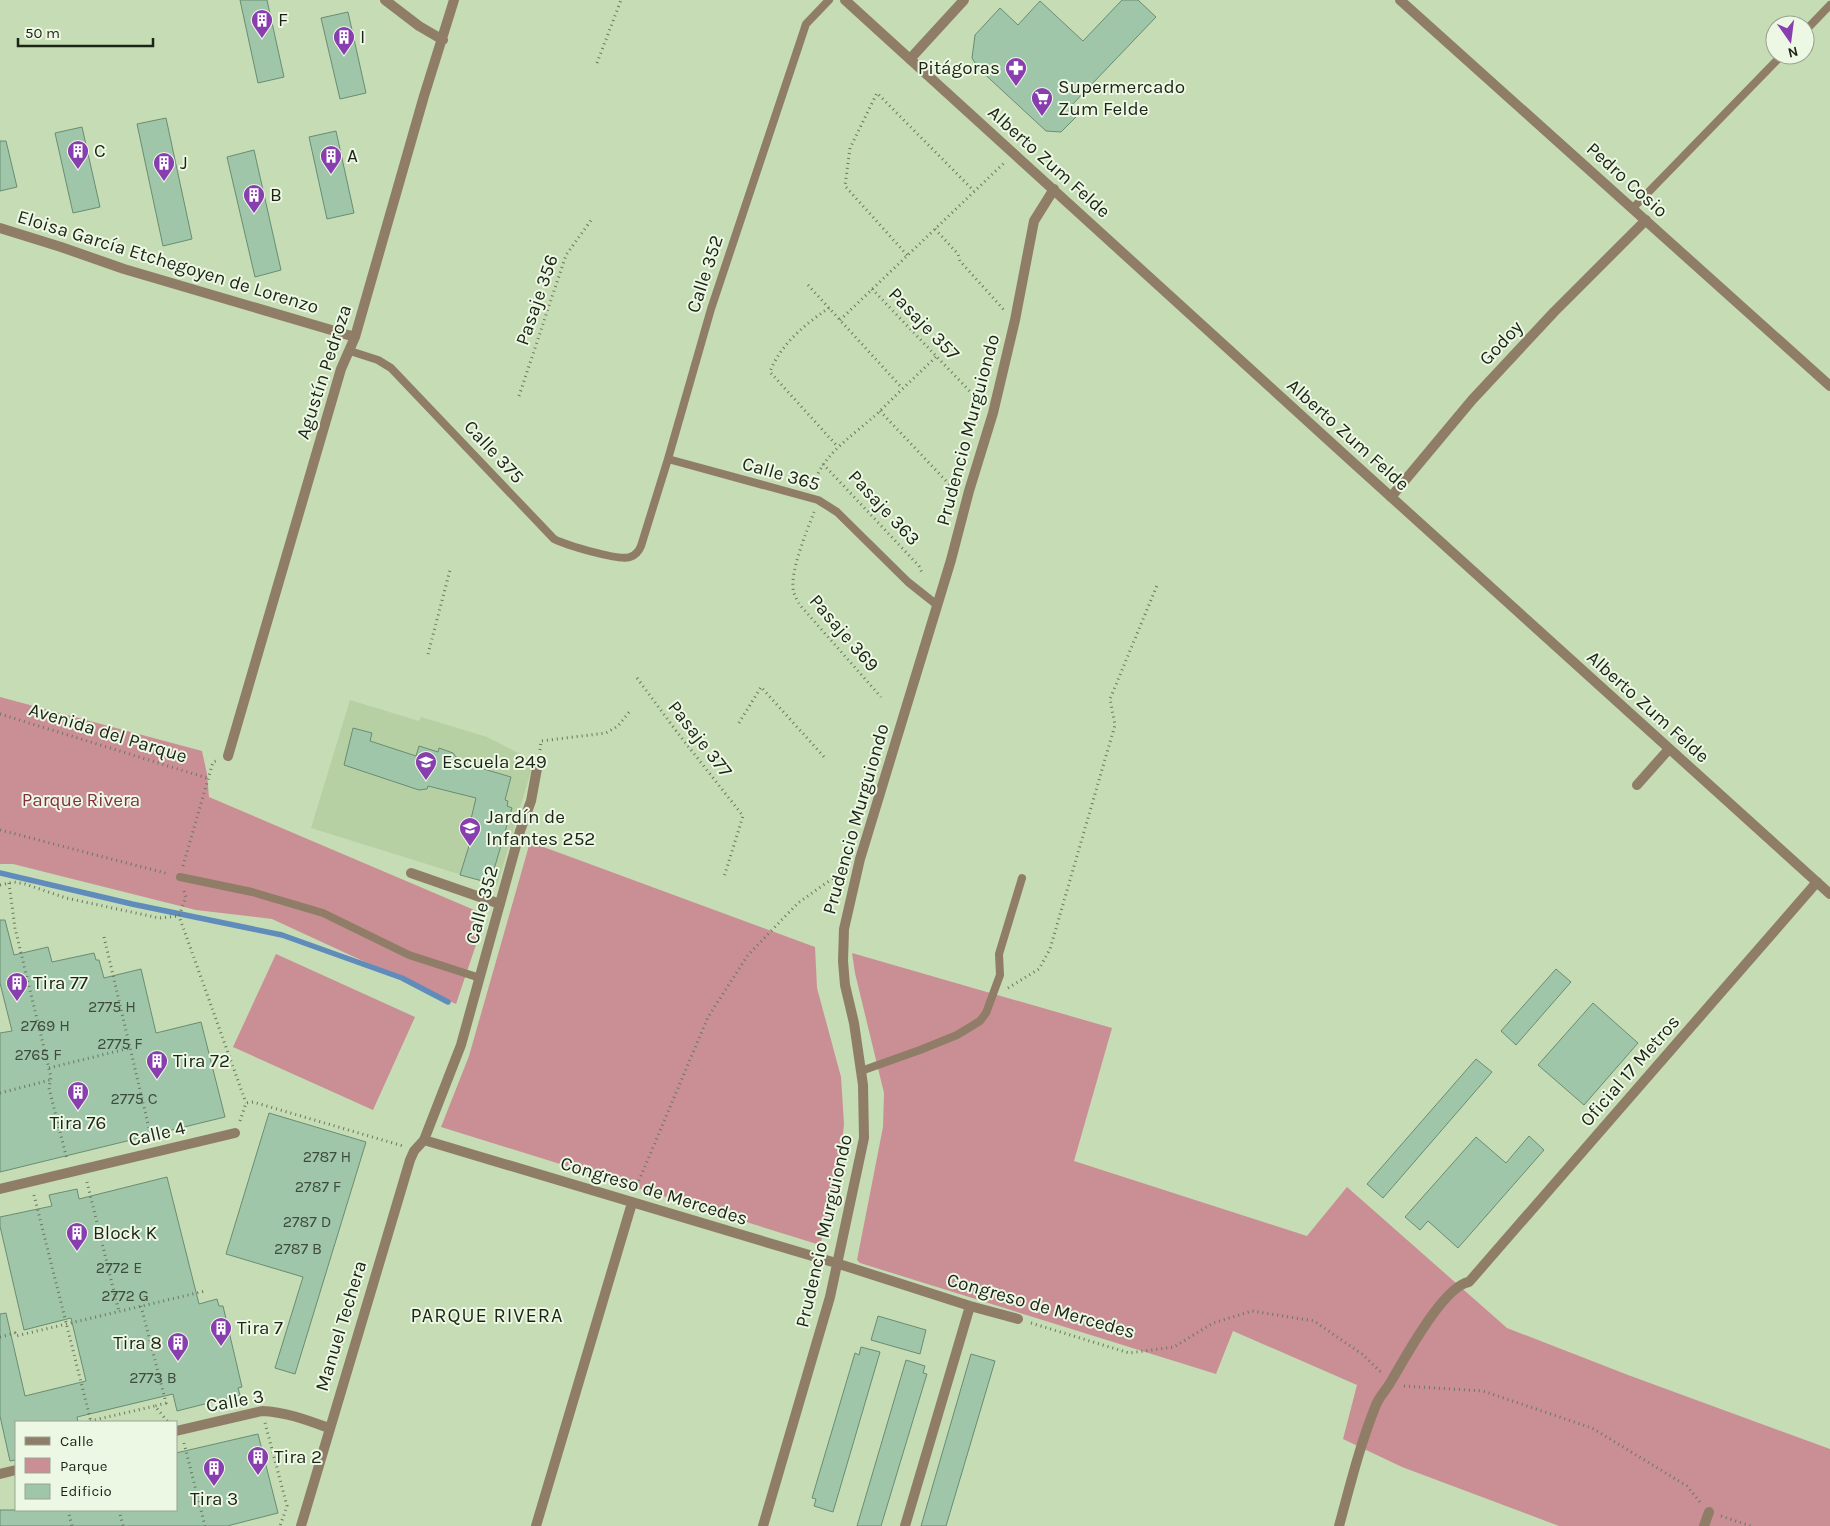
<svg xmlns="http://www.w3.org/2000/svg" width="1830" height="1526" viewBox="0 0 1830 1526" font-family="Karla,sans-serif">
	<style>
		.built { fill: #b7d0a3 }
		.green { fill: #ca8f95 }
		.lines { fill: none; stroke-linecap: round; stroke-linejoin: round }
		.stream { stroke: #608cbc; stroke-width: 5.5 }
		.building { fill: #a0c6a9; stroke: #698d72 }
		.path { stroke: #69785e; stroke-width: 3; stroke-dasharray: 1 4; stroke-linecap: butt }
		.service { stroke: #907d67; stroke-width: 8 }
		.minor { stroke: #907d67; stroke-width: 10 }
		.tertiary { stroke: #907d67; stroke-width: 10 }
		.labels { text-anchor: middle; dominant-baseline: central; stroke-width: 4; stroke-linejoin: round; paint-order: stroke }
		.number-label { font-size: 16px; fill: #3d4c3b }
		.poi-label { font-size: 19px; fill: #1c2416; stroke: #edf8e4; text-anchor: start }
		.street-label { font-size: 19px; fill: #1c2416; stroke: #edf8e4 }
		.park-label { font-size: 19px; fill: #863041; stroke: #edf8e4 }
		.neighbourhood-label { font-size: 20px; letter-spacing: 1px; fill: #1c2416; stroke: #edf8e4 }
	</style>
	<rect width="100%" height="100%" fill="#c5dcb4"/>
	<path class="built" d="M350,700L419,721L421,717L487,737L534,761L497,886L311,828Z"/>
	<path class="green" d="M0,697L202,751L207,774L209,797L486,915L456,1004L272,919L196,910L13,864H0Z
		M530,842L815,947L817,988L841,1077L844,1124L839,1173L820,1245L441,1127L469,1056Z
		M852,953L1112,1028L1074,1161L1307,1236L1347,1187L1507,1328L1628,1375L1830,1449V1526H1559L1402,1467L1343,1439L1357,1385L1233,1331L1216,1374L860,1263L857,1260L883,1127L884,1093L855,973Z
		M276,954L415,1017L373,1110L233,1047Z"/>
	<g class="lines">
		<path class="stream" d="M0,873L132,904L282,935L402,978L448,1002"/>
	</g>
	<path class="building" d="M240,0H267L284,77L258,83Z
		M1122,0H1138L1156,17L1070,107L1078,115L1061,132L1046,131L978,68L972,58L975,35L1000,8L1018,25L1040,1L1083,41Z
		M348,12L366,93L340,99L321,18Z
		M166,118L192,239L163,246L137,124Z
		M82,127L100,207L73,213L55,133Z
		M336,131L354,213L327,219L309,137Z
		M0,141H6L17,187L0,191Z
		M254,150L281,270L255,277L227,157Z
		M353,728L372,733L370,741L416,756L419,746L438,752L439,748L453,753L460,762L511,777L505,800L508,801L507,806L512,808L490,883L460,875L477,820L471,819L476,798L428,786L427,789L419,790L344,765Z
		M0,920H5L14,955L48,947L52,962L94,953L96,960H99L104,978L141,969L156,1033L201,1022L225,1117L0,1172V1033L12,1031L0,983Z
		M1556,969L1571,982L1516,1045L1501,1031Z
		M1593,1003L1638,1043L1584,1105L1538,1065Z
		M1476,1059L1492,1072L1383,1198L1367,1184Z
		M269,1113L366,1142L295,1374L275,1368L303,1277L226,1254Z
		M1529,1136L1544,1150L1458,1248L1428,1221L1420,1230L1405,1217L1476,1137L1506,1163Z
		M167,1177L199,1304L217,1299L219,1306H223L242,1387L238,1388L240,1395L177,1411L173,1394L77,1417L78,1422H16V1460L10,1461L0,1416V1314L6,1313L25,1396L86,1381L71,1318L24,1330L0,1226V1217L52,1206L49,1195L77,1189L79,1199Z
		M878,1316L926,1330L920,1354L871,1340Z
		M861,1347L880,1352L833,1512L814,1506L816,1499L812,1498L855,1353L859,1355Z
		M971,1354L995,1361L946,1526H921Z
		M906,1360L925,1366L923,1373L927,1374L923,1387L881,1526H857Z
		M258,1434L278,1513L227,1526H0V1510H176V1453Z"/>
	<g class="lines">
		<path class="path" d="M597,63L621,0
			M935,229L958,254L960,261L1004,310
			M907,255L845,186L850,148L877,93L974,191
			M808,285L902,388
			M872,289L982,404
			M829,308C805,324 780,345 770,372L838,447
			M840,320L1004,163
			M519,396L566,255L592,219
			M880,411L949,484L957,487
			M823,464L919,566L923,575
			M812,487C825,450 854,436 881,410C899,392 918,374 937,356
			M814,512C807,531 788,575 794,593C795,597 798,601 799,604L881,697
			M428,654L450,570
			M637,678L677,732L743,816L724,877
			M0,714L207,778
			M739,723L761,687L826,759
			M540,750L541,741L606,733L618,726L630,711
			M0,830L169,874
			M183,866L213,762L216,761
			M9,883L15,928L51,1077L49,1088L67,1160
			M0,885L14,882L25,884L66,898L159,918L179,916
			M184,891L186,897L179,916L246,1103
			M104,937L152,1141
			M1008,988L1039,969L1050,949L1115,725L1110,699L1158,583
			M49,1068L130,1048
			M0,1093L50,1080
			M240,1121L246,1103L253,1102L403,1146
			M87,1182L119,1312
			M635,1190L708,1017L748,955L798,903L843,871
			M34,1195L91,1422
			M141,1306L166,1403L155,1406L168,1422
			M1031,1323L1129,1353L1174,1347L1213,1323L1252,1311L1314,1321L1362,1354L1382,1373
			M0,1337L15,1333L16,1336L205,1291
			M1404,1386L1483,1391L1592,1428L1687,1486L1700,1502
			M90,1421L155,1406
			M265,1423L287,1506L280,1526
			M184,1443L205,1526
			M68,1510L72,1526
			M119,1510L123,1526
			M1721,1516L1751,1526"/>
		<path class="service" d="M1805,31L1830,5
			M1632,209L1782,55
			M350,351L378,360L391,368L554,539C566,545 618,561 630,557C636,555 639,551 641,546L668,459L711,309L806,24L829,0
			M668,459L818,500L837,512L908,582L937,605
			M180,877L252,892L323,913L409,955L480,978
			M861,1071L920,1050L957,1035L980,1021L986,1013L1000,975L999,954L1022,878"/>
		<path class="minor" d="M385,0L419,26L443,40
			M1400,0L1830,386
			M910,59L964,0
			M0,228L61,247L124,269L355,337
			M1391,497L1472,400L1554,312L1646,220
			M228,756L341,369L355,337L424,96L454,0
			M1637,785L1669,749
			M411,873L500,904
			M424,1140L836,1263L970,1306L1018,1319
			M0,1189L235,1133
			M176,1431L262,1411C286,1412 307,1420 329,1428
			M0,1474L16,1470
			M301,1526L410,1160L414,1151L424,1140L461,1045L520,831L531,801L538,763
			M536,1526L632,1203
			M763,1526L830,1297L864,1138L863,1085L854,1023L845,985L843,961L844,929L860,859L951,560L969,491L993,413L1015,320L1034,221L1054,189
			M905,1526L970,1306
			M1339,1526C1350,1486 1360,1444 1376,1405C1379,1397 1386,1390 1390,1383C1404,1360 1443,1286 1469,1282L1817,882
			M1704,1526L1709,1512"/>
		<path class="tertiary" d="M845,0L1348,458L1830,894"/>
	</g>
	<defs>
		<g id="building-pin" transform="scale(1.125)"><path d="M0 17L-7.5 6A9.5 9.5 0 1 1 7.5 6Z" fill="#883eaf" stroke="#edf8e4"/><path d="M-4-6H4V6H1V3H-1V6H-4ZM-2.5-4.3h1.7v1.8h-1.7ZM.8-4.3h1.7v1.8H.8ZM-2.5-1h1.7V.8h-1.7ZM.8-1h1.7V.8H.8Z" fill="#fff"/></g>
		<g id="pharmacy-pin" transform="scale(1.125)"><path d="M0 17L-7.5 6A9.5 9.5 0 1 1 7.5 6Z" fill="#883eaf" stroke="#edf8e4"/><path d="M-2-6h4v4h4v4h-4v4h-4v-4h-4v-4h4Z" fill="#fff"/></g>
		<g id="supermarket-pin" transform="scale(1.125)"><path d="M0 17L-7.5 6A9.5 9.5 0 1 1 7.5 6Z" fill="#883eaf" stroke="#edf8e4"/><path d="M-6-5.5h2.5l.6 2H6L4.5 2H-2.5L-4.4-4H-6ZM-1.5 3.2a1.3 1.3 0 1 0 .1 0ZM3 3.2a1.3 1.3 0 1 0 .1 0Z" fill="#fff"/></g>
		<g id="school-pin" transform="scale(1.125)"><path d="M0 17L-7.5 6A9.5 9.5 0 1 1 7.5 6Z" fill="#883eaf" stroke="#edf8e4"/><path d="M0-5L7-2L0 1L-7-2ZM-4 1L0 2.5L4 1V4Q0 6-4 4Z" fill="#fff"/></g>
	</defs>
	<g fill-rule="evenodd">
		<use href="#building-pin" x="262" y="20"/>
		<use href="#building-pin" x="344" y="37"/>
		<use href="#pharmacy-pin" x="1016" y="68"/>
		<use href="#supermarket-pin" x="1042" y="98"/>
		<use href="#building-pin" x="78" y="151"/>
		<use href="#building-pin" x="331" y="156"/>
		<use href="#building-pin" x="164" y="163"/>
		<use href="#building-pin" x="254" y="195"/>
		<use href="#school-pin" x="426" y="762"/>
		<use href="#school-pin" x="470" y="828"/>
		<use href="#building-pin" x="17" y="983"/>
		<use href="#building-pin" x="157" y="1061"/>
		<use href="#building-pin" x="78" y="1092"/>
		<use href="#building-pin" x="77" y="1233"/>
		<use href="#building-pin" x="221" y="1328"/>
		<use href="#building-pin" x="178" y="1343"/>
		<use href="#building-pin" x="258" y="1457"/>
		<use href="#building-pin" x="214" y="1468"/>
	</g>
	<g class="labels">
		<g class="number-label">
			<text x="112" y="1006">2775 H</text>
			<text x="45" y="1025">2769 H</text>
			<text x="120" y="1043">2775 F</text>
			<text x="38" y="1054">2765 F</text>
			<text x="134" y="1098">2775 C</text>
			<text x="327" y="1156">2787 H</text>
			<text x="318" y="1186">2787 F</text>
			<text x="307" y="1221">2787 D</text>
			<text x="298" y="1248">2787 B</text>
			<text x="119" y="1267">2772 E</text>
			<text x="125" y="1295">2772 G</text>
			<text x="153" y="1377">2773 B</text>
		</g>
		<g class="poi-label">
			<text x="278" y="20">F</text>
			<text x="360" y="37">I</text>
			<text x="1000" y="68" text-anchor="end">Pitágoras</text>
			<text x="1058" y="87">Supermercado<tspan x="1058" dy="22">Zum Felde</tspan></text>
			<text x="94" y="151">C</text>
			<text x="347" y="156">A</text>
			<text x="180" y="163">J</text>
			<text x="270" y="195">B</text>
			<text x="442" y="762">Escuela 249</text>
			<text x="486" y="817">Jardín de<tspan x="486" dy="22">Infantes 252</tspan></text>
			<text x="33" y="983">Tira 77</text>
			<text x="173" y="1061">Tira 72</text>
			<text x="78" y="1123" text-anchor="middle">Tira 76</text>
			<text x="93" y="1233">Block K</text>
			<text x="237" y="1328">Tira 7</text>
			<text x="162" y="1343" text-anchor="end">Tira 8</text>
			<text x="274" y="1457">Tira 2</text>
			<text x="214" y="1499" text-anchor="middle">Tira 3</text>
		</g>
		<g class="street-label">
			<text transform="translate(1049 162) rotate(42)">Alberto Zum Felde</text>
			<text transform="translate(1627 180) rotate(42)">Pedro Cosio</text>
			<text transform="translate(168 262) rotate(17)">Eloisa García Etchegoyen de Lorenzo</text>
			<text transform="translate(705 274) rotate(-72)">Calle 352</text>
			<text transform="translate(537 300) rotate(-71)">Pasaje 356</text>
			<text transform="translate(924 324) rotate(46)">Pasaje 357</text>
			<text transform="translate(1501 343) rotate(-47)">Godoy</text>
			<text transform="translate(324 372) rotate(-72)">Agustín Pedroza</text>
			<text transform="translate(968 430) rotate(-75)">Prudencio Murguiondo</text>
			<text transform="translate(1348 435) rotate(42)">Alberto Zum Felde</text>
			<text transform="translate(494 452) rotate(47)">Calle 375</text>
			<text transform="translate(781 474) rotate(16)">Calle 365</text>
			<text transform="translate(884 508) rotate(47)">Pasaje 363</text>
			<text transform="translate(844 633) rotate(49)">Pasaje 369</text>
			<text transform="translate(1648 707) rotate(42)">Alberto Zum Felde</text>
			<text transform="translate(108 733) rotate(17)">Avenida del Parque</text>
			<text transform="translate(700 739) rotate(52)">Pasaje 377</text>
			<text transform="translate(856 819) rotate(-74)">Prudencio Murguiondo</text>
			<text transform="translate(482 905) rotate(-75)">Calle 352</text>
			<text transform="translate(1630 1071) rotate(-49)">Oficial 17 Metros</text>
			<text transform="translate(157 1134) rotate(-13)">Calle 4</text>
			<text transform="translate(654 1191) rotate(17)">Congreso de Mercedes</text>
			<text transform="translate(824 1231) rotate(-77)">Prudencio Murguiondo</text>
			<text transform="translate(1041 1306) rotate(16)">Congreso de Mercedes</text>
			<text transform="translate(341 1326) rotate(-73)">Manuel Techera</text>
			<text transform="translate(235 1401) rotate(-10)">Calle 3</text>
		</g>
		<g class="park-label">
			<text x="81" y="800">Parque Rivera</text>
		</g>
		<g class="neighbourhood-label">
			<text x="487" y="1315">PARQUE RIVERA</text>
		</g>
	</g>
	<rect x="15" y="1421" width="162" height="90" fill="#edf8e4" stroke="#99a392"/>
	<rect x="25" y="1437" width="25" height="8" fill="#907d67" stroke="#99a392"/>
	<text x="60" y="1446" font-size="15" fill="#1c2416">Calle</text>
	<rect x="25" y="1458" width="25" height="15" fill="#ca8f95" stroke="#99a392"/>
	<text x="60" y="1471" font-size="15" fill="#1c2416">Parque</text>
	<rect x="25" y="1484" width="25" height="15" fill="#a0c6a9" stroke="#99a392"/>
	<text x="60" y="1496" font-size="15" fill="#1c2416">Edificio</text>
	<g transform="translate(1790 40) rotate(166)"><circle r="24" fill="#edf8e4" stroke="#99a392"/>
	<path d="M0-4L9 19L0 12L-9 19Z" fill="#883eaf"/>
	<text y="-8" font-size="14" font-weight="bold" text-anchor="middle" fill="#1c2416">N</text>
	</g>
	<path d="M18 38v8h135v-8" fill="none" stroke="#1c2416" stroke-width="2.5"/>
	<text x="25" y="38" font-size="15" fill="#1c2416" stroke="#edf8e4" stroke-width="4" paint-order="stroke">50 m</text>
</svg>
